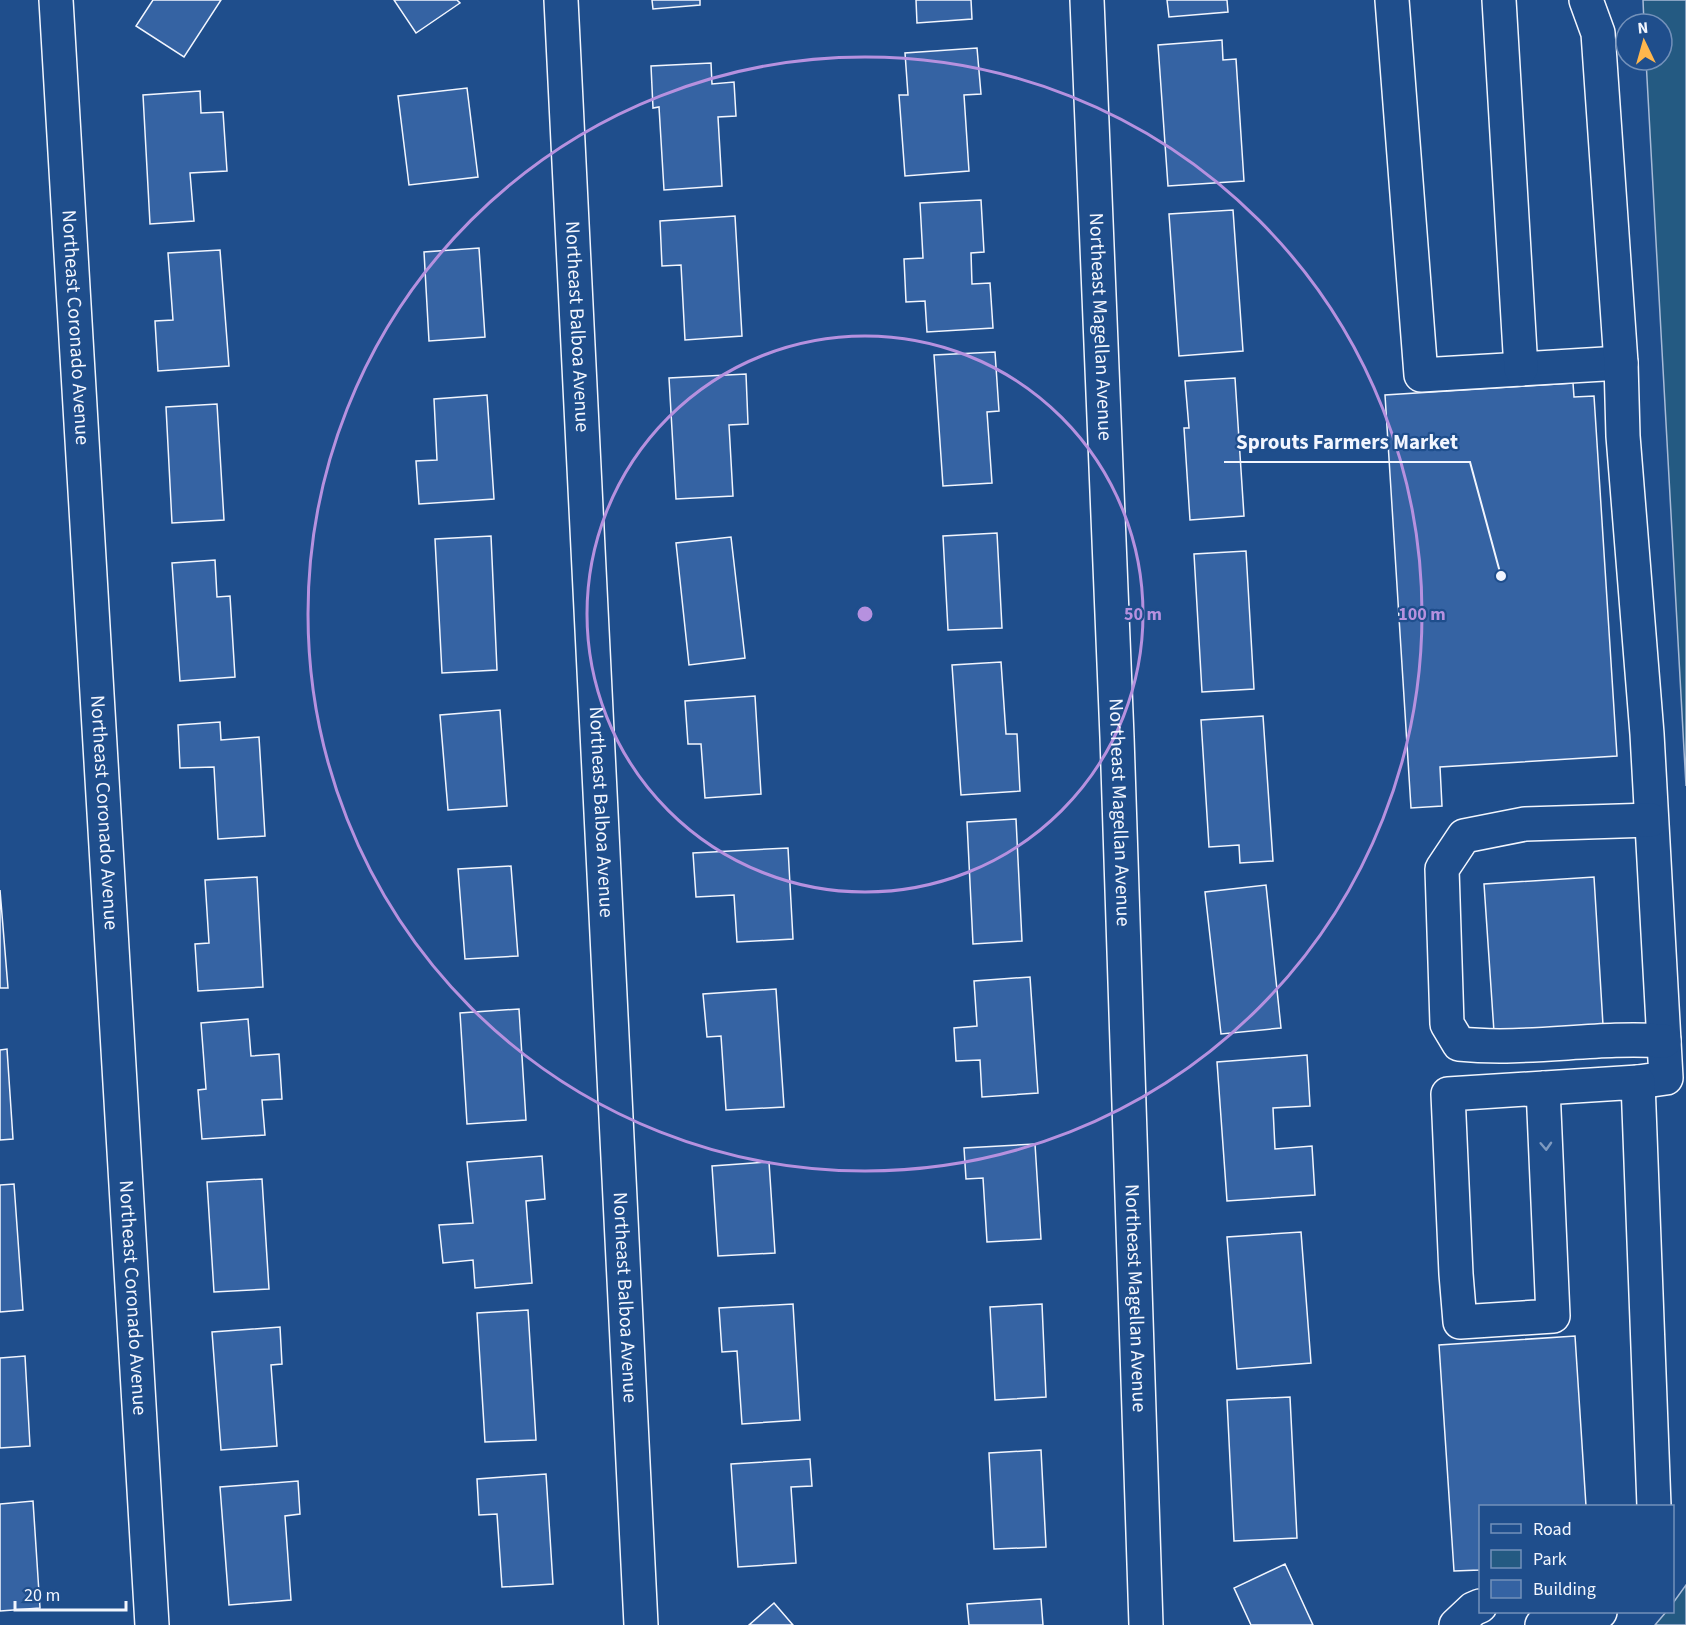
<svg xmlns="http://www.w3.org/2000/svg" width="1686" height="1625" viewBox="0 0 1686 1625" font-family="'Source Sans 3',sans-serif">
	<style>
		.green { fill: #245a82; stroke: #a8bbd7; stroke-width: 1.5 }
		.building { fill: #3563a3; stroke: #f2f6ff; stroke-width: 1.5 }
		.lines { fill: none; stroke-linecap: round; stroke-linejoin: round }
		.minor-casing { stroke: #f2f6ff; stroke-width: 36 }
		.minor { stroke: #1f4e8c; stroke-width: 33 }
		.oneway { stroke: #7e9ac0 }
		.ring { fill: none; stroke: #b691df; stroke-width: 3 }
		.labels { text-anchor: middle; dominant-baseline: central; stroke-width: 4.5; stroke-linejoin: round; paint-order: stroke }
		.street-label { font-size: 20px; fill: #f2f6ff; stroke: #1f4e8c }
		.centre { fill: #b691df; stroke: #1f4e8c; stroke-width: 3 }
		.ring-label { font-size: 18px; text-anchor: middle; font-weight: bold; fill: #b691df; stroke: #1f4e8c; stroke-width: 4.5; stroke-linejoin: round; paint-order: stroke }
		.leader { fill: none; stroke: #f2f6ff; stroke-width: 2 }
		.callout-dot { fill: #f2f6ff; stroke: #1f4e8c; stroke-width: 2 }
		.callout-label { font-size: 21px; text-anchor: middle; font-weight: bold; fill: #f2f6ff; stroke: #1f4e8c; stroke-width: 4.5; stroke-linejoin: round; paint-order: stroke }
	</style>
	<rect width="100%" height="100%" fill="#1f4e8c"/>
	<path class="green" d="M1643,0H1686V786L1646,60H1662V24H1644Z
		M1686,1585V1625H1655L1666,1612H1672L1673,1603Z"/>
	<path class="building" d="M153,0H221L184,57L136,26Z
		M394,0H457L460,3L416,33Z
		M652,0H700V5L653,9Z
		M916,0H971L972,19L917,23Z
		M1167,0H1227L1228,12L1169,17Z
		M1222,40L1223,60L1236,59L1244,181L1168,186L1158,45Z
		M977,48L981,94L964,95L969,171L905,176L899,95H908L905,53Z
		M711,63L712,84L734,82L736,116L718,117L722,186L664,190L659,107L653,108L651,66Z
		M467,88L478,177L409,185L398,96Z
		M200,91L201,113L223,112L227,171L190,173L194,221L150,224L143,95Z
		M981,200L984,252L971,253L972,284L990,283L993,328L927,332L925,301L906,302L904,259L923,258L920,203Z
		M1233,210L1243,351L1179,356L1169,214Z
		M735,216L742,336L685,340L681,265L662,266L660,221Z
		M479,248L485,337L429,341L424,252Z
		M220,250L229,366L158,371L155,321L173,320L168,253Z
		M995,352L999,411L987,412L992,483L943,486L934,355Z
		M746,374L748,424L729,425L733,496L676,499L669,378Z
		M1235,378L1244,516L1190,520L1184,428H1189L1185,381Z
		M1573,383L1574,397L1594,396L1617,756L1440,767L1442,806L1411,808L1385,395Z
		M487,395L494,499L419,504L416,461L437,460L434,399Z
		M217,404L224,520L172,523L166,407Z
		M997,533L1002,628L948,630L943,536Z
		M491,536L497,670L442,673L435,539Z
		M731,537L745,658L689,665L676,543Z
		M1246,551L1254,689L1202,692L1194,554Z
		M215,560L217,597L230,596L235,677L180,681L172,563Z
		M1001,662L1006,734H1017L1020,791L961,795L952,665Z
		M755,696L761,794L705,798L701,744H688L685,701Z
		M500,710L507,806L448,810L440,715Z
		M1263,716L1273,861L1240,863L1239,845L1209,847L1201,720Z
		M220,722L221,740L259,737L265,836L218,839L214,767L180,768L178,725Z
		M1016,819L1022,941L973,944L967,822Z
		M788,848L793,939L737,942L734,895L696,897L693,853Z
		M511,866L518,956L465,959L458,869Z
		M257,877L263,987L198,991L195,944L209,943L205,880Z
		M1594,877L1603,1025L1494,1032L1484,884Z
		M1266,885L1281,1028L1221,1034L1205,892Z
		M0,890L8,988H0Z
		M1030,977L1038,1093L982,1097L980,1060L956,1061L954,1028L977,1026L974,981Z
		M776,989L784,1107L726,1110L721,1036L707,1037L703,994Z
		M519,1009L526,1120L467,1124L460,1013Z
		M248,1019L251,1056L279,1054L282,1099L262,1100L265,1135L202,1139L198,1090L206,1089L201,1023Z
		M7,1049L13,1139L0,1140V1050Z
		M1307,1055L1310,1106L1273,1108L1275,1149L1312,1146L1315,1195L1227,1201L1217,1062Z
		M1035,1144L1041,1239L987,1242L983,1178L966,1179L964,1148Z
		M542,1156L545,1199L526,1201L532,1283L475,1288L473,1260L443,1263L439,1225L473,1223L467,1162Z
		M769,1162L775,1253L718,1256L712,1166Z
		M262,1179L269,1289L214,1292L207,1182Z
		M14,1184L23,1310L0,1312V1185Z
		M1301,1232L1311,1363L1237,1369L1227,1237Z
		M793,1304L800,1420L742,1424L737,1351L722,1352L719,1308Z
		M1042,1304L1046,1397L995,1400L990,1307Z
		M528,1310L536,1440L485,1442L477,1313Z
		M280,1327L282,1364L271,1365L277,1446L221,1450L212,1332Z
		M1575,1336L1586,1506H1480V1570L1454,1571L1439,1345Z
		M25,1356L30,1446L0,1448V1358Z
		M1290,1397L1297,1538L1234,1541L1227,1400Z
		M1041,1450L1046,1547L994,1549L989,1453Z
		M810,1459L812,1486L791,1487L796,1563L738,1567L731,1464Z
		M546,1474L553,1584L502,1587L497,1514L479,1515L477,1479Z
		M298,1481L300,1514L285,1516L291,1600L229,1605L220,1487Z
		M33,1501L40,1608L0,1611V1504Z
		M1285,1564L1313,1625H1251L1234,1588Z
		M1041,1599L1043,1625H969L967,1604Z
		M774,1603L793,1625H749Z"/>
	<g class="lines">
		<g class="minor-casing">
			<g id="minor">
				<path id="s1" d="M56,0L152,1625"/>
				<path id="s2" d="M561,0L641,1625"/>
				<path id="s3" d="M1087,0L1117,737L1146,1625"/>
				<path d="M1392,0L1421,375L1621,363"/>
				<path d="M1499,0L1521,369"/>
				<path d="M1586,0L1598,33L1621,363L1623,436L1647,734L1666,1078L1638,1082"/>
				<path d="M1651,820L1525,824L1464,836L1442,869L1447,1024L1459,1044C1528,1051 1596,1036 1664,1041"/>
				<path d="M1543,1088L1553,1316L1460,1322L1456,1274L1448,1094L1638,1082L1654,1506"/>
				<path d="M1456,1625L1473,1609L1480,1606"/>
				<path d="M1542,1625L1586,1620L1600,1612"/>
			</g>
		</g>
		<use href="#minor" class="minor"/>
	</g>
	<defs><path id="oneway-chevron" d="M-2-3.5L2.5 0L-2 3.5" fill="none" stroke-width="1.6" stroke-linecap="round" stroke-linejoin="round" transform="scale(1.5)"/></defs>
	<use class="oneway" href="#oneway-chevron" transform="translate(1546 1146) rotate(87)"/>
	<g class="ring">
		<circle cx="865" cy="614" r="278"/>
		<circle cx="865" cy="614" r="557"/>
	</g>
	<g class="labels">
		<g class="street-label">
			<text stroke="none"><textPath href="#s1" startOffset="328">Northeast Coronado Avenue</textPath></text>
			<text stroke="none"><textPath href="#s2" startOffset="327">Northeast Balboa Avenue</textPath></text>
			<text stroke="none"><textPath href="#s3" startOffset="327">Northeast Magellan Avenue</textPath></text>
			<text stroke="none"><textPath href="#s1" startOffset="814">Northeast Coronado Avenue</textPath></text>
			<text stroke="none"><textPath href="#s2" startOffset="813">Northeast Balboa Avenue</textPath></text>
			<text stroke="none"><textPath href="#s3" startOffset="813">Northeast Magellan Avenue</textPath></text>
			<text stroke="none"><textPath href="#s1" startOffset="1300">Northeast Coronado Avenue</textPath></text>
			<text stroke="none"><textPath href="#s2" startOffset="1299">Northeast Balboa Avenue</textPath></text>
			<text stroke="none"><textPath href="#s3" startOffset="1299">Northeast Magellan Avenue</textPath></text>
		</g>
	</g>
	<circle cx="865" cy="614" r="9" class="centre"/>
	<g class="ring-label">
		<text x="1143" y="620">50 m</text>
		<text x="1422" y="620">100 m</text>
	</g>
	<path class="leader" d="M1501 576L1470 462H1224"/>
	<circle class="callout-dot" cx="1501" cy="576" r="6"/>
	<g class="callout-label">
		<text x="1347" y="449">Sprouts Farmers Market</text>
	</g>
	<rect x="1479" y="1505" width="195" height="108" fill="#1f4e8c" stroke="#7391ba" stroke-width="1.5"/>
	<rect x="1491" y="1524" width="30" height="9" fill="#1f4e8c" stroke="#7391ba" stroke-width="1.5"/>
	<text x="1533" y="1535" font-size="18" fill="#f2f6ff">Road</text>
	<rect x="1491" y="1550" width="30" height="18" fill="#245a82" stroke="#7391ba" stroke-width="1.5"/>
	<text x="1533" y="1565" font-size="18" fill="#f2f6ff">Park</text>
	<rect x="1491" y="1580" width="30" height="18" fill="#3563a3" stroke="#7391ba" stroke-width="1.5"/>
	<text x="1533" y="1595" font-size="18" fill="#f2f6ff">Building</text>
	<g transform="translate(1644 42) rotate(355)"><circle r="28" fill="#1f4e8c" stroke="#7391ba" stroke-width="1.5"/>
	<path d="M0-4.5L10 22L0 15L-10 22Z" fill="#ffb74d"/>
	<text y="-9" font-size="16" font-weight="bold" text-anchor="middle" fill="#f2f6ff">N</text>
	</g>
	<path d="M15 1601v9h111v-9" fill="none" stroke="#f2f6ff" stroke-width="3"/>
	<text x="24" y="1601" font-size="18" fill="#f2f6ff" stroke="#1f4e8c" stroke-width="4.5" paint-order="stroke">20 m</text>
</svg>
